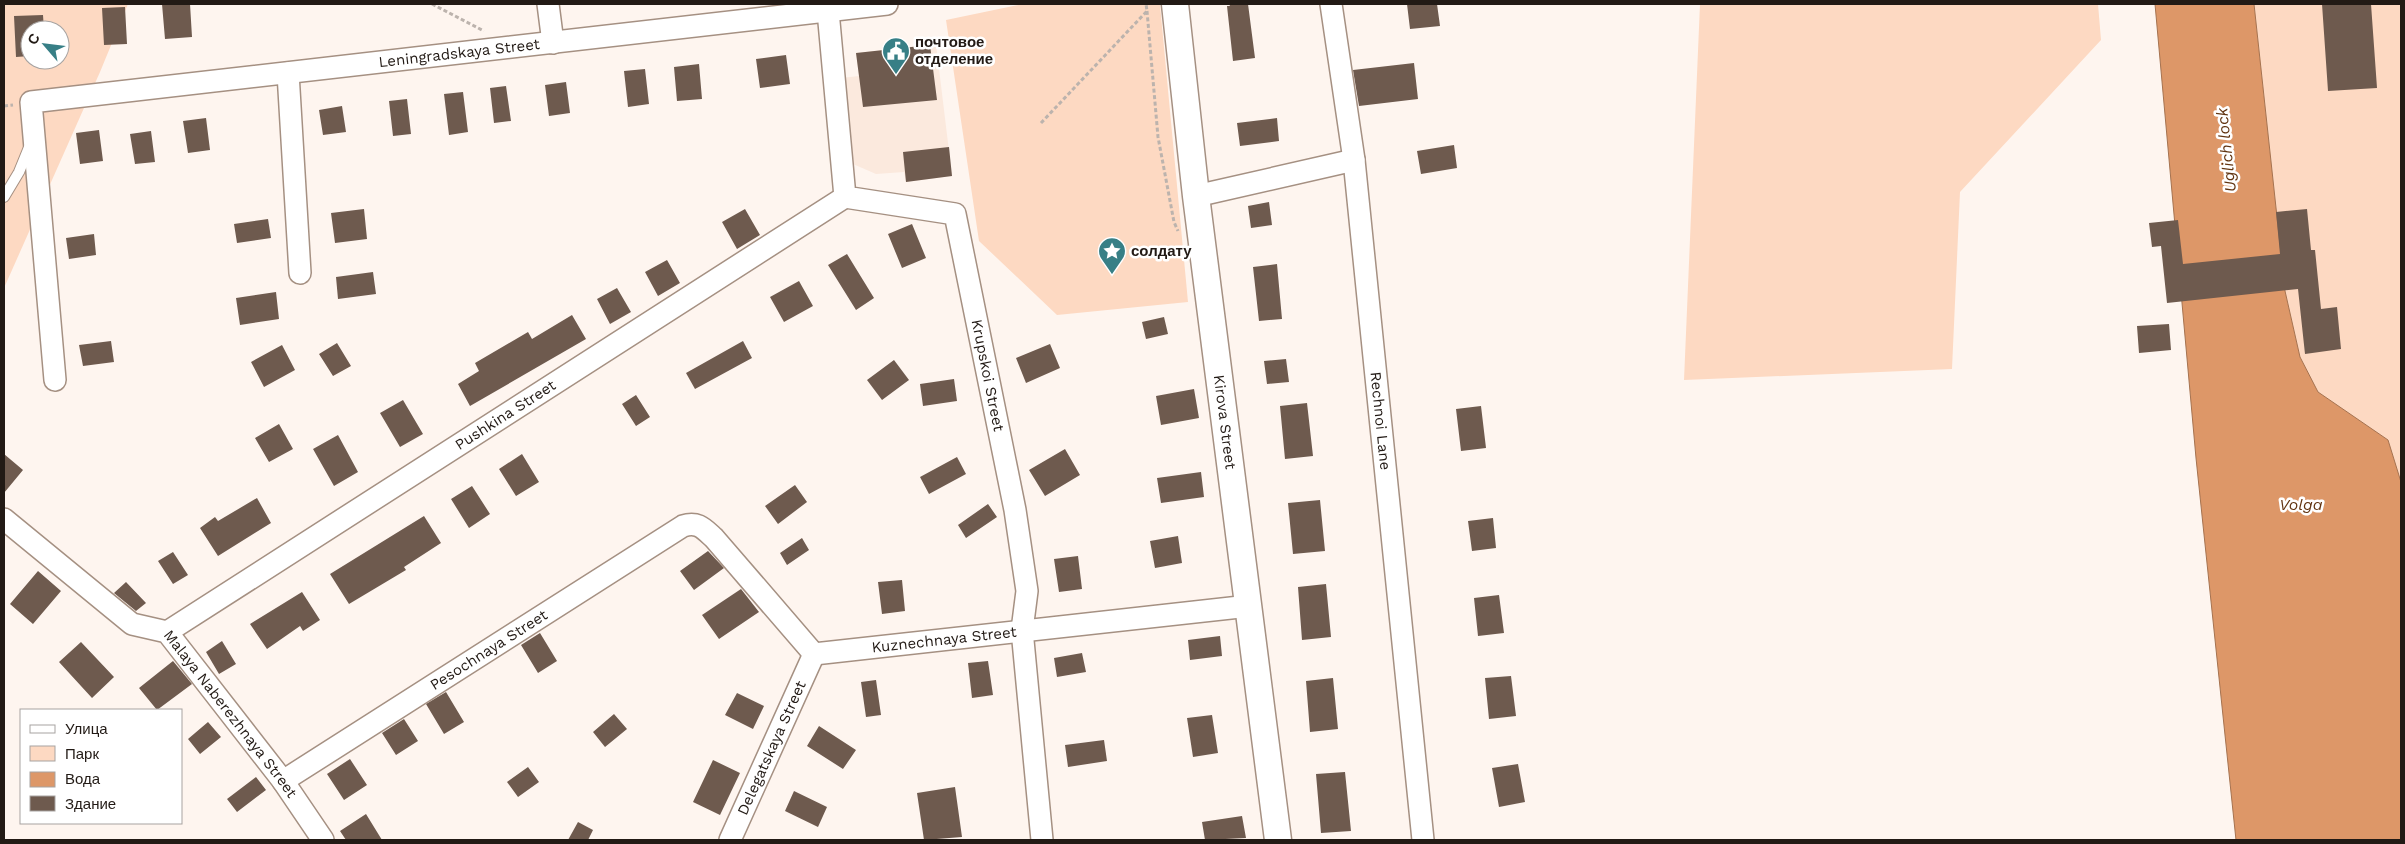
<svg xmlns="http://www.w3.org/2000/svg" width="2405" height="844" viewBox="0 0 2405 844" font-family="'Work Sans',sans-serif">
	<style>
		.built { fill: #fbe9dd }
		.green { fill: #fdd9c2; fill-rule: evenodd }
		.water { fill: #dd9768; stroke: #a5724f }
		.building { fill: #6e5a4e }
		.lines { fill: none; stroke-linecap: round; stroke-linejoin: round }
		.service-casing { stroke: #a59082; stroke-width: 12 }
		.minor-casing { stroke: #a59082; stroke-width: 24 }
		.tertiary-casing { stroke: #a59082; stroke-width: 29 }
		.path { stroke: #bcb3ad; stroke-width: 3; stroke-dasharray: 4 2.5; stroke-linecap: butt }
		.service { stroke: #fff; stroke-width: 10 }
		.minor { stroke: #fff; stroke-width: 21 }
		.tertiary { stroke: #fff; stroke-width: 26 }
		.labels { text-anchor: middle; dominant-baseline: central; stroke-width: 5; stroke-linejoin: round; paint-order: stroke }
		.poi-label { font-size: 15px; font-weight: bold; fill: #221a15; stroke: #fff; text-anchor: start }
		.street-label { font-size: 15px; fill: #221a15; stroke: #fff }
		.water-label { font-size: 16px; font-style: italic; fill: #623411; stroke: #fff }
	</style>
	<rect width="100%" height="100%" fill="#fef5ef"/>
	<path class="built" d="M936,44L952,176L906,182L904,172L876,174L853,164L841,78L859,76L856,53Z"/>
	<path class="green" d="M4,4H128L100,72L4,288ZM30,30H60V60H30Z
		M1023,4L1160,5L1188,302L1057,315L979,241L946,20Z
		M1700,4H2098L2101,40L1960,192L1952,369L1684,380Z
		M2254,4H2401V482L2388,440L2318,392L2300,357L2285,291Z"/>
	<path class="water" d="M2155,4H2254L2285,291L2300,357L2318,392L2388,440L2401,482V840H2236L2196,458Z"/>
	<path class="building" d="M162,4H190L192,37L165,39Z
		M1229,4H1248L1255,58L1233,61L1227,6H1230Z
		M1407,4H1437L1440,26L1410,29Z
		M2322,4H2371L2377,88L2328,91Z
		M125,7L127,44L104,45L102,8Z
		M43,15L44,30H30V56L16,57L14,16Z
		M930,45L937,100L863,107L856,53Z
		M786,55L790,84L760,88L756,59Z
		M1414,63L1418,99L1359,106L1353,70Z
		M699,64L702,99L677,101L674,67Z
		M645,69L649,104L628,107L624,71Z
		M566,82L570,113L549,116L545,85Z
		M506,86L511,121L494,123L490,88Z
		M463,92L468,132L449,135L444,94Z
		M407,99L411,134L393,136L389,101Z
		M342,106L346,132L323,135L319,110Z
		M206,118L210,150L188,153L183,121Z
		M1277,118L1279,141L1240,146L1237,123Z
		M99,130L103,161L80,164L76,133Z
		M151,131L155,162L135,164L130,134Z
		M1454,145L1457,168L1421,174L1417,151Z
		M949,147L952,176L906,182L903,152Z
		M1269,202L1272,225L1251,228L1248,206Z
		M364,209L367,239L335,243L331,213Z
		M745,209L760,235L737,249L722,222Z
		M2307,209L2311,250H2315L2321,309L2337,307L2341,349L2305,354L2298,289L2167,303L2161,246L2152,247L2149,223L2178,220L2183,264L2280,254L2276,212Z
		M268,219L271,238L237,243L234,224Z
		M912,224L926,258L902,268L888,234Z
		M94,234L96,255L69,259L66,238Z
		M847,254L874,298L856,310L828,265Z
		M667,260L680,283L658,296L645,272Z
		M1277,264L1282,319L1259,321L1253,267Z
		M373,272L376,294L338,299L336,277Z
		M799,281L813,306L784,322L770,297Z
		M617,288L631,312L610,324L597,299Z
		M276,292L279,319L240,325L236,298Z
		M572,315L586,339L470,406L458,384L479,371L475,363L528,332L532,339Z
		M1164,317L1168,334L1146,339L1142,322Z
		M2169,324L2171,350L2139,353L2137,326Z
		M111,341L114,362L83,366L79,345Z
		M743,341L752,358L695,389L686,373Z
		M337,343L351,366L333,376L319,354Z
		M1050,344L1060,368L1026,383L1016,358Z
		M282,345L295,370L264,387L251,362Z
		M1286,359L1289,382L1267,384L1264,361Z
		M894,360L909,380L882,400L867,380Z
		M954,379L957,401L923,406L920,384Z
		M1194,389L1199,418L1161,425L1156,396Z
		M636,395L650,417L636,426L622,404Z
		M403,400L423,434L400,447L380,413Z
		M1307,403L1313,456L1285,459L1280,406Z
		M1481,406L1486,448L1461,451L1456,409Z
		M279,424L293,449L269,462L255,438Z
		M338,435L358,472L334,486L313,449Z
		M1065,449L1080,475L1045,496L1029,470Z
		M4,454L23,470L4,493Z
		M522,454L539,482L516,496L499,469Z
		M957,457L966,474L929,494L920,477Z
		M1201,472L1204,497L1161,503L1157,478Z
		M795,485L807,502L778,524L765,506Z
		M472,486L490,514L469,528L451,499Z
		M257,498L271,523L218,556L200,528L215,517L218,521Z
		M1320,500L1325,551L1293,554L1288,503Z
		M988,504L997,517L966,538L958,525Z
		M424,516L441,543L404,567L406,570L349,604L330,574Z
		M1493,518L1496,548L1472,551L1468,521Z
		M1178,536L1182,563L1155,568L1150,541Z
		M802,538L809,550L787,565L780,553Z
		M708,551L724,568L694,590L680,571Z
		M173,552L188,575L173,584L158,561Z
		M1078,556L1082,589L1059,592L1054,559Z
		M38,571L61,591L33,624L10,604Z
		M902,580L905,611L882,614L878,582Z
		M126,582L146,603L136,611L114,593Z
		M1326,584L1331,637L1302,640L1298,587Z
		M741,589L759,612L719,639L702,615Z
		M302,592L320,620L303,631L300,626L267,649L250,624Z
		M1499,595L1504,633L1478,636L1474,598Z
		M540,633L557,661L538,673L521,645Z
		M1220,636L1222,656L1190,660L1188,640Z
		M222,641L236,664L219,674L206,652Z
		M81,642L114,677L92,698L59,662Z
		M1082,653L1086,672L1057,677L1054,658Z
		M173,661L192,684L157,710L139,688Z
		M988,661L993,695L972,698L968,663Z
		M1511,676L1516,716L1489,719L1485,678Z
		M1333,678L1338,729L1310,732L1306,681Z
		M876,680L881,715L866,717L861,682Z
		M446,692L464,722L444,734L426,704Z
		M737,693L764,706L753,729L725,715Z
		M614,714L627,729L605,747L593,732Z
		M1212,715L1218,753L1193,757L1187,718Z
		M404,719L418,741L396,755L382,733Z
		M208,722L221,737L200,754L188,739Z
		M819,726L856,750L843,769L807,746Z
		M1104,740L1107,761L1068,767L1065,745Z
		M350,759L367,785L344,800L327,774Z
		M713,760L740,773L720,815L693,802Z
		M1518,764L1525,802L1499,807L1492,768Z
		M528,767L539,782L518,797L507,782Z
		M1345,772L1351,831L1321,833L1316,774Z
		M256,777L266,790L237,812L227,799Z
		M955,787L962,837L924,840L917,793Z
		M794,791L827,807L818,827L785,811Z
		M366,814L382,840H346L340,831Z
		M1242,816L1246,838L1205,840L1202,822Z
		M578,822L593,830L588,840H568Z"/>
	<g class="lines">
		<g class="service-casing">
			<path id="service" d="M4,197L19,172L30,145"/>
		</g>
		<g class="minor-casing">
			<g id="minor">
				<path d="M548,4L553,43"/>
				<path id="s1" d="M830,4L828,11L845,197L955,214L1015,510L1027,591L1022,630L1042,840"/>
				<path id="s2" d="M1331,4L1354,160L1423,840"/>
				<path d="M288,73L300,273"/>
				<path d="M1196,196L1354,160"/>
				<path id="s3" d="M55,380L31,102L887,4"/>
				<path id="s4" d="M4,519L132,624L167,632L283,781L323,840"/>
				<path id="s5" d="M167,632L845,197"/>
				<path id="s6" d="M283,781L683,526C698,521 704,529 714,538L814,654L1249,606"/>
				<path id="s7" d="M730,840L814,654"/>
			</g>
		</g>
		<g class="tertiary-casing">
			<g id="tertiary">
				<path id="s8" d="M1175,4L1196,196L1278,840"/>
			</g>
		</g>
		<path class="path" d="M432,4L484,31
			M1147,11L1158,137L1174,222L1178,231
			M4,106L13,105
			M1041,123L1147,11L1146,4"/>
		<use href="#service" class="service"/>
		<use href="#minor" class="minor"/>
		<use href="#tertiary" class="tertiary"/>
	</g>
	<defs>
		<g id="civic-pin" transform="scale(1.4375)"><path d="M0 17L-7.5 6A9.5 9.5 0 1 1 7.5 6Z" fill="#377f86" stroke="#fff"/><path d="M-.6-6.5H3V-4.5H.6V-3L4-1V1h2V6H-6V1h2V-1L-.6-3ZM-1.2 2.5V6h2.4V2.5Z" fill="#fff"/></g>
		<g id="sight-pin" transform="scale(1.4375)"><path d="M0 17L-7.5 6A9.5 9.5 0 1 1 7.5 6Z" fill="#377f86" stroke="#fff"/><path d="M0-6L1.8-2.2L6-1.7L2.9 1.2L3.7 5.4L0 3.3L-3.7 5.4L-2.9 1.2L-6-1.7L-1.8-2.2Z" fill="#fff"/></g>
	</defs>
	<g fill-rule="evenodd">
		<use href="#civic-pin" x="896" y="51"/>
		<use href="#sight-pin" x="1112" y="251"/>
	</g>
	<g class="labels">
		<g class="poi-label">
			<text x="915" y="42">почтовое<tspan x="915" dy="17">отделение</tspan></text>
			<text x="1131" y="251">солдату</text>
		</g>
		<g class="street-label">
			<text stroke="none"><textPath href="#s3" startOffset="710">Leningradskaya Street</textPath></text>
			<text stroke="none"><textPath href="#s1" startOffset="470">Krupskoi Street</textPath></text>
			<text stroke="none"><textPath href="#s5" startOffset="402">Pushkina Street</textPath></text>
			<text stroke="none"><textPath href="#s8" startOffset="421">Kirova Street</textPath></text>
			<text stroke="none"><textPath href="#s2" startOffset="420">Rechnoi Lane</textPath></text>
			<text stroke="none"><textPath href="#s6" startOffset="794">Kuznechnaya Street</textPath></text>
			<text stroke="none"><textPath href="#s6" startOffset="244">Pesochnaya Street</textPath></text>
			<text stroke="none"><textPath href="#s4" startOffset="305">Malaya Naberezhnaya Street</textPath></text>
			<text stroke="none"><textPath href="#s7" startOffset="101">Delegatskaya Street</textPath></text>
		</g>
		<g class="water-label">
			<text transform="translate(2226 150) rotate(-96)">Uglich lock</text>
			<text x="2301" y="504">Volga</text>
		</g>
	</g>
	<rect width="2405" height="844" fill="none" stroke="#221a15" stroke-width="10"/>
	<rect x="20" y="709" width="162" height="115" fill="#ffffff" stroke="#a7a3a1"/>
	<rect x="30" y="725" width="25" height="8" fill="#ffffff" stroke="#a7a3a1"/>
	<text x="65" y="734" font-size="15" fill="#221a15">Улица</text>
	<rect x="30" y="746" width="25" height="15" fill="#fdd9c2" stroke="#a7a3a1"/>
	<text x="65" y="759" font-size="15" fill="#221a15">Парк</text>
	<rect x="30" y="772" width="25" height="15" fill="#dd9768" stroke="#a7a3a1"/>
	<text x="65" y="784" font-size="15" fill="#221a15">Вода</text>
	<rect x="30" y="796" width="25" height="15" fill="#6e5a4e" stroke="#a7a3a1"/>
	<text x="65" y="809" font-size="15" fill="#221a15">Здание</text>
	<g transform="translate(45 45) rotate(298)"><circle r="24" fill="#ffffff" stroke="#a7a3a1"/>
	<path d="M0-4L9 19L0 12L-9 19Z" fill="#377f86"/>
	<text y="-8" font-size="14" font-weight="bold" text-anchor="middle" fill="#221a15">С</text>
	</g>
</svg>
